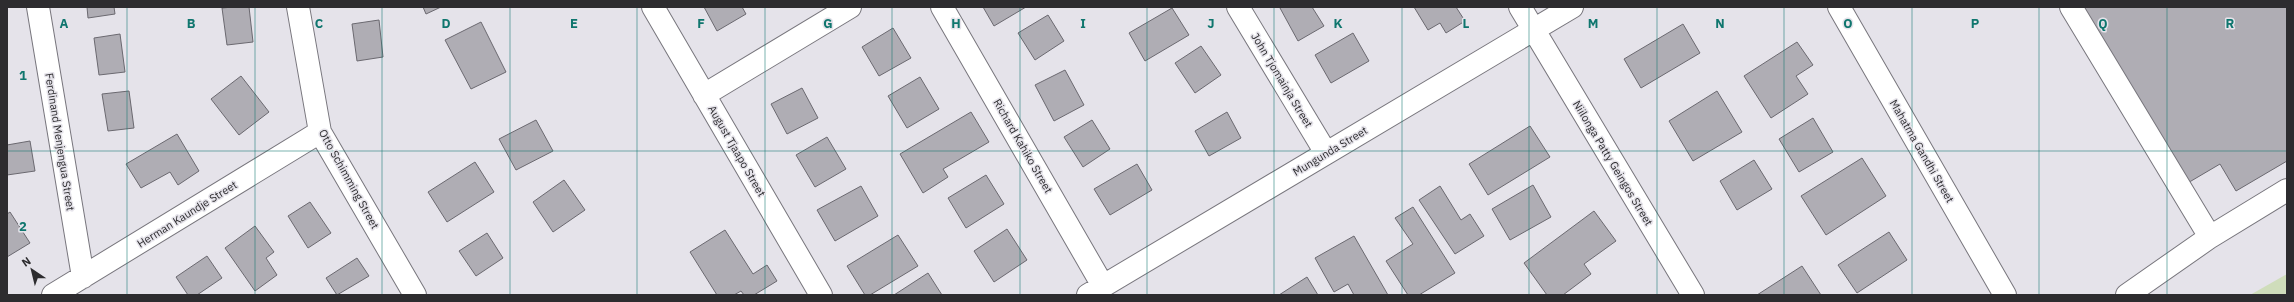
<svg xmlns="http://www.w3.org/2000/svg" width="2294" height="302" viewBox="0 0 2294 302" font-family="'IBM Plex Sans',sans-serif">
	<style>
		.green { fill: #cfddbb }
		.building { fill: #afadb4; stroke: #6b6970 }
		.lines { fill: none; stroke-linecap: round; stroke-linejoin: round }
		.minor-casing { stroke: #78767d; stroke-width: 24 }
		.minor { stroke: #fff; stroke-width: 22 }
		.grid { fill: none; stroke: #0f766e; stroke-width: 1; stroke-opacity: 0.55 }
		.labels { text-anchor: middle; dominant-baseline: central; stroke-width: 3; stroke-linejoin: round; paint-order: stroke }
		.street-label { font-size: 11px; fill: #2d2c2f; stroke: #e5e3ea }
		.grid-label { font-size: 13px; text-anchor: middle; font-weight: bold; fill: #0f766e; stroke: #e5e3ea; stroke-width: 3; stroke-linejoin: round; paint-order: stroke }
	</style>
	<rect width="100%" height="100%" fill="#e5e3ea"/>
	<path class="green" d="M2287,274V295H2250Z"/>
	<path class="building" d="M87,7H114L115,14L88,18Z
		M233,7H249L253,42L227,45L222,8Z
		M423,7H441L426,14Z
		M704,7H742L746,14L717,31Z
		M983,7H1026L994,26Z
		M1282,7H1312L1324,26L1298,41L1280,8Z
		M1414,7H1456L1465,21L1446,33L1440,23L1428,30Z
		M2081,7H2287V161L2236,191L2220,164L2186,184Z
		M1172,8L1189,35L1145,61L1129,33Z
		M1048,15L1064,41L1035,60L1018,33Z
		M379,20L383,57L357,61L352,24Z
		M481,22L506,72L471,89L445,40Z
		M1683,24L1700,53L1641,88L1624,59Z
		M893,28L911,58L879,76L862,47Z
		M1353,33L1369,61L1331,83L1315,55Z
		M120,34L125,72L99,75L94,38Z
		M1797,42L1813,65L1796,76L1808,94L1771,118L1744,76Z
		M1201,46L1221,75L1195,93L1175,63Z
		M1065,70L1084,105L1054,121L1035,85Z
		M241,76L269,112L239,135L211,99Z
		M920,77L939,109L907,128L888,96Z
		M802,88L818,118L787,134L771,104Z
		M129,91L134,128L108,131L102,94Z
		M1717,91L1742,132L1693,161L1669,121Z
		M971,112L989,142L943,169L948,177L923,193L900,154Z
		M1227,112L1241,138L1209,156L1195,131Z
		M1813,118L1833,152L1799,172L1779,139Z
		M536,120L553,151L516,170L499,139Z
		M1092,120L1110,149L1083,167L1064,137Z
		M1530,126L1550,157L1488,195L1469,164Z
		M177,134L199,171L178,185L170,172L141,188L126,164Z
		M827,137L846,169L815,187L796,155Z
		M30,141L35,171L7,175V145Z
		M1862,158L1886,196L1826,235L1801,196Z
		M1754,160L1772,189L1737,210L1720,181Z
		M475,162L494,192L447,222L428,192Z
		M1137,164L1152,190L1110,215L1094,189Z
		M986,175L1004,204L966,228L948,198Z
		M564,180L585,210L553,232L533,202Z
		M1533,185L1551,217L1510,240L1492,209Z
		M861,186L878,216L835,241L817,210Z
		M1440,186L1461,220L1470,214L1484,236L1455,254L1419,200Z
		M310,202L331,233L308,248L288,216Z
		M1413,207L1455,273L1419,295H1408L1386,261L1413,244L1395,218Z
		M1594,211L1616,241L1584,264L1591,274L1563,295H1547L1524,263Z
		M10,212L30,243L7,257V214Z
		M255,226L274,252L266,258L277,275L255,291L225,248Z
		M1007,229L1027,260L994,282L974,251Z
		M725,230L753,274L767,265L777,281L754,295H744L741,291L734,295H717L690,252Z
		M1889,232L1907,260L1857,293L1838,265Z
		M487,233L503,258L476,276L459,251Z
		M898,235L918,266L870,295H865L847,266Z
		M1354,236L1388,295H1354L1348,284L1334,292L1315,258Z
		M207,256L222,278L197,295H188L176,277Z
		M357,258L369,276L337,295L326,278Z
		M1802,266L1821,295H1757Z
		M928,273L942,295H894Z
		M1307,277L1318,295H1279Z"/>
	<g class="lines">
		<g class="minor-casing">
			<path id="minor" d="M38,7L83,277
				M298,7L320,132L415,295
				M653,7L821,295
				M942,7L1103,286
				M1238,7L1326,153
				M1520,7L1693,295
				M1839,7L2005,295
				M2071,7L2210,237
				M704,95L850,7
				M53,295L320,132
				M1088,295L1572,7
				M2127,295L2210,237L2287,190"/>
		</g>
		<use href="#minor" class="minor"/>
	</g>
	<path class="grid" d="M127,7V295M255,7V295M382,7V295M510,7V295M637,7V295M765,7V295M892,7V295M1020,7V295M1147,7V295M1274,7V295M1402,7V295M1529,7V295M1657,7V295M1784,7V295M1912,7V295M2039,7V295M2167,7V295M7,151H2287"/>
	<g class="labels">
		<g class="street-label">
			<text transform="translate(1282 80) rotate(59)">John Tjomainja Street</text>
			<text transform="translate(60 142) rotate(81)">Ferdinand Menjengua Street</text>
			<text transform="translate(1023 146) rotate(60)">Richard Kahiko Street</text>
			<text transform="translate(737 151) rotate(60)">August Tjaapo Street</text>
			<text transform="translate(1330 151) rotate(-31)">Mungunda Street</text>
			<text transform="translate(1922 151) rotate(60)">Mahatma Gandhi Street</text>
			<text transform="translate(1613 163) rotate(59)">Niilonga Patty Geingos Street</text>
			<text transform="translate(349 179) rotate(61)">Otto Schimming Street</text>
			<text transform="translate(187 214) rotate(-32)">Herman Kaundje Street</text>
		</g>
	</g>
	<g class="grid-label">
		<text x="64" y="28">A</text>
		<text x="191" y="28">B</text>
		<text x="319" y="28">C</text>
		<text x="446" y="28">D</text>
		<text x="574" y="28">E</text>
		<text x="701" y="28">F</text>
		<text x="828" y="28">G</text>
		<text x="956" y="28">H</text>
		<text x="1083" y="28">I</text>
		<text x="1211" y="28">J</text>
		<text x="1338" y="28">K</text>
		<text x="1466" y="28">L</text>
		<text x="1593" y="28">M</text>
		<text x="1720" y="28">N</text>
		<text x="1848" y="28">O</text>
		<text x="1975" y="28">P</text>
		<text x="2103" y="28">Q</text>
		<text x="2230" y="28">R</text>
		<text x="23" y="80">1</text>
		<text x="23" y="231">2</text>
	</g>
	<rect width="2294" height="302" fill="none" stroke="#2d2c2f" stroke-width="16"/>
	<g transform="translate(32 270) rotate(325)" stroke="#e5e3ea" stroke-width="3" paint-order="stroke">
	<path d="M0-3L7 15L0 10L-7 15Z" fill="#2d2c2f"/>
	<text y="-6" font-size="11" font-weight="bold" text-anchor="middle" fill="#2d2c2f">N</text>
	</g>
</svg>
